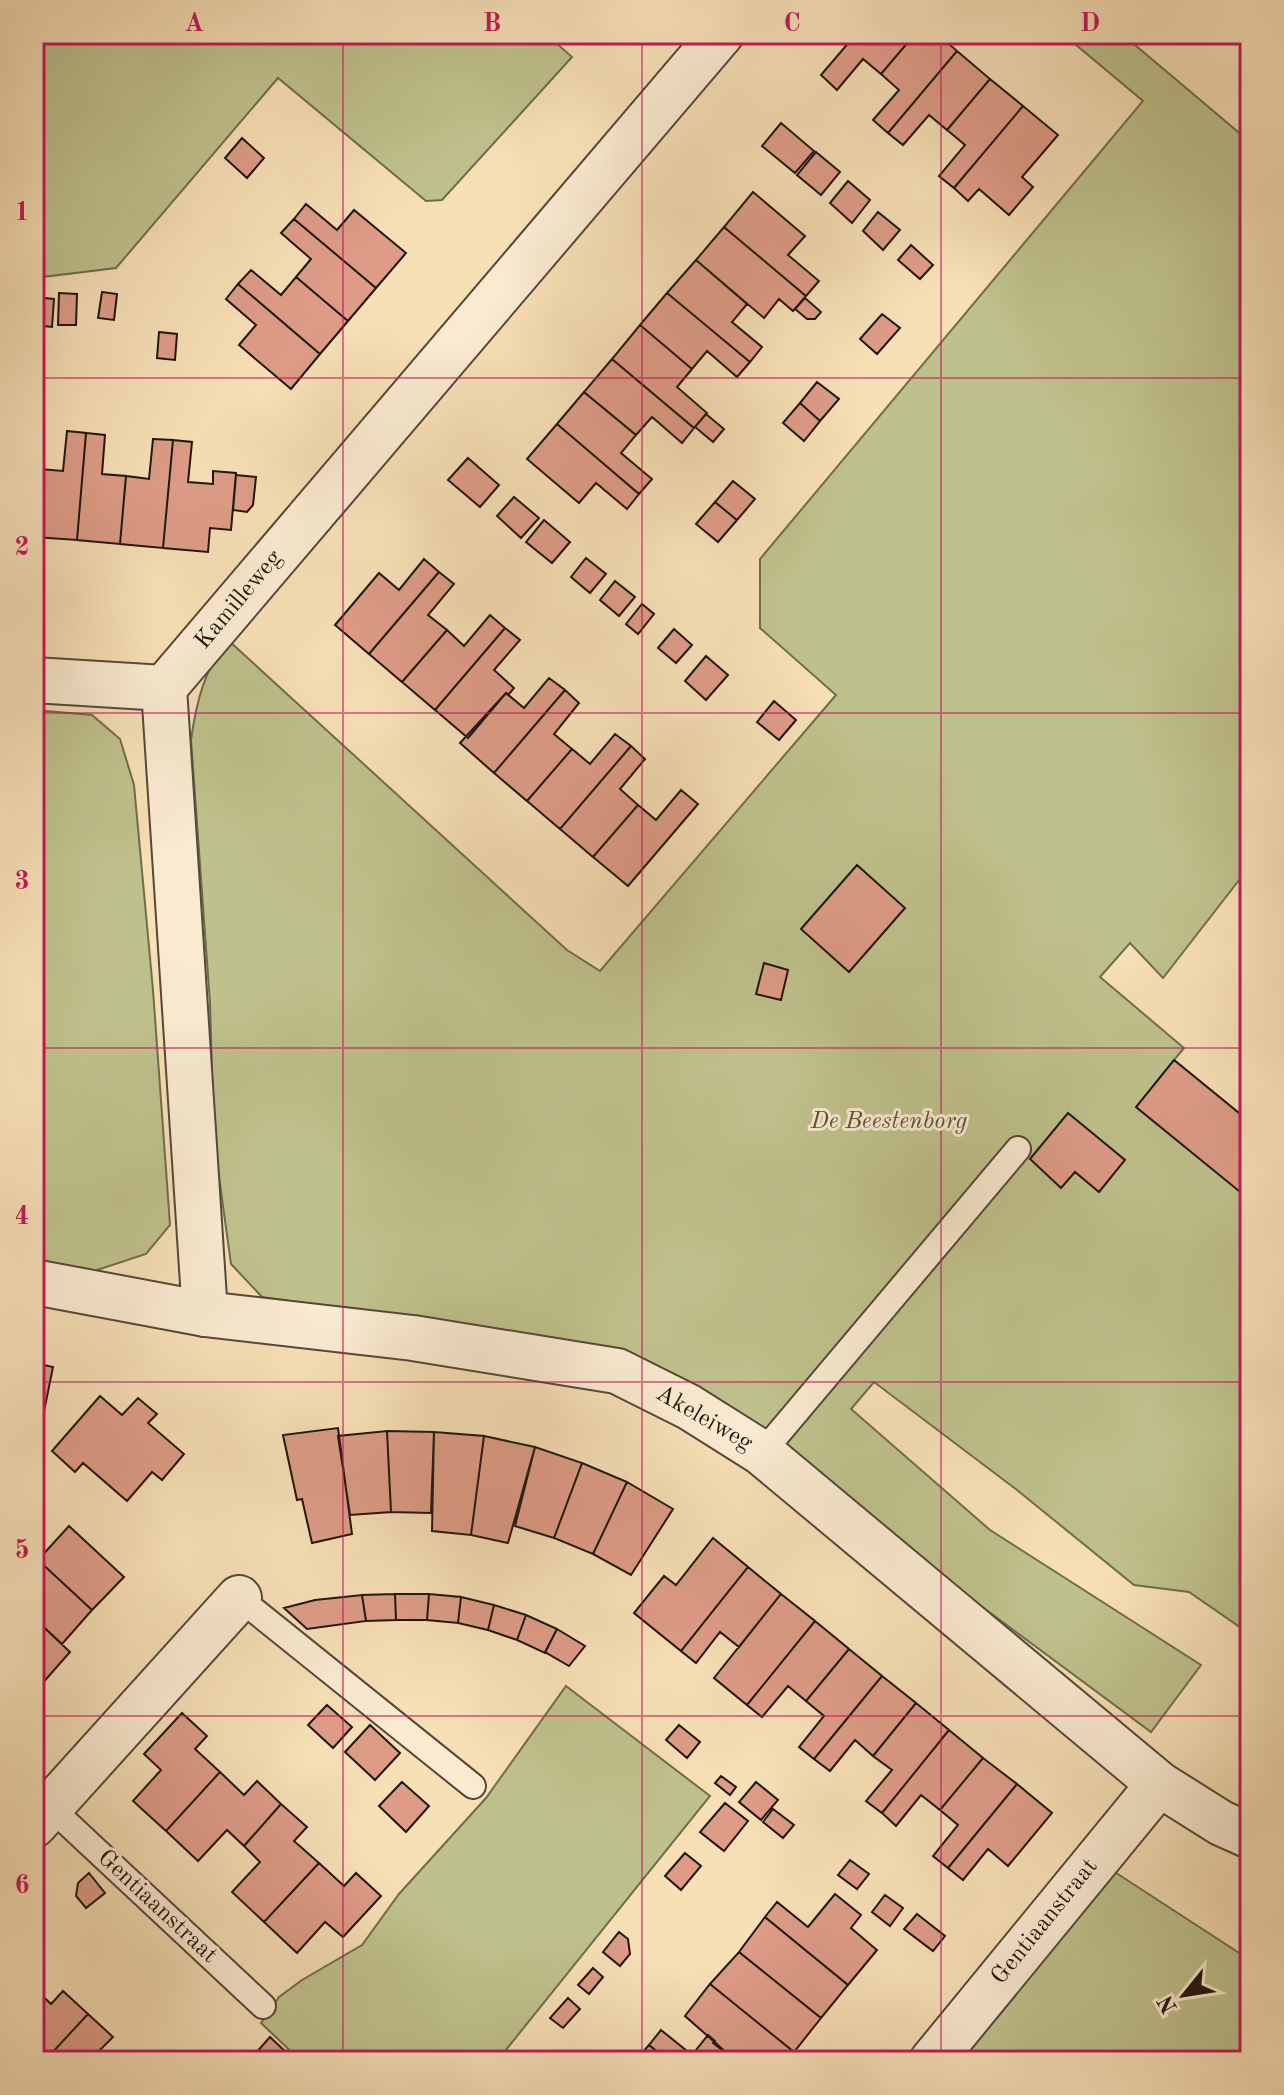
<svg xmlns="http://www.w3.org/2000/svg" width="1284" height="2095" viewBox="0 0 1284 2095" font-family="'Old Standard TT',serif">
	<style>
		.green { fill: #bfc18c; stroke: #6f6c4e; stroke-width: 2 }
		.building { fill: #de9c87; stroke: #1f160f; stroke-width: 2 }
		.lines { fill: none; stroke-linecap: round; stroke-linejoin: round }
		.service-casing { stroke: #554839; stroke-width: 28 }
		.minor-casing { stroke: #554839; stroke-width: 48 }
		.tertiary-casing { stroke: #554839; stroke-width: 48 }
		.service { stroke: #faead0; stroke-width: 24 }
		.minor { stroke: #faead0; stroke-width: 44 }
		.tertiary { stroke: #faead0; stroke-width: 44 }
		.grid { fill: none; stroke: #c2185b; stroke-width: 2; stroke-opacity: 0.55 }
		.labels { text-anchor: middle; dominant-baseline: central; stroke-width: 6; stroke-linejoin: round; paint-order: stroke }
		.street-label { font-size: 24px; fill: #1f160f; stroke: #faead0 }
		.park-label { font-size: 24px; font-style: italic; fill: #57523b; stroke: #faead0 }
		.neatline { fill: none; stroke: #c2185b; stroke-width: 3 }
		.grid-label { font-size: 26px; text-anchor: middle; font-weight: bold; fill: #c2185b }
	</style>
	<rect width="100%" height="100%" fill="#f7dfb6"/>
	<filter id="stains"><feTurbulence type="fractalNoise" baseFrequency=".0025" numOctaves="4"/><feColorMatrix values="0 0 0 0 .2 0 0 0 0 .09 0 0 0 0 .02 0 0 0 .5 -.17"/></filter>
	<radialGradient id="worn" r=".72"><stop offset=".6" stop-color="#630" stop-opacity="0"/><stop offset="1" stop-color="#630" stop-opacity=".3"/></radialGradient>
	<path class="green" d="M34,34H546L572,57L442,200L426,201L278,78L116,268L34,278Z
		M1063,34H1122L1250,142V866L1163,978L1130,943L1100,977L1184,1048L1174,1060L1250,1122V1634L1189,1592L1134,1585L1017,1490L874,1382L851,1409L990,1530L1201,1665L1151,1732L773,1452L616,1371L382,1314L262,1297L231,1264L214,1141L210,1003L191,740C196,704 204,669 228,640L567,950L600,971L836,695L760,628V559L1143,101Z
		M34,710L92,715L120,739L134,785L153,990L170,1225L146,1254L91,1272L34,1264Z
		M566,1686L710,1796L497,2061H301L261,2023L279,1997L302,1980L362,1945L399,1894L486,1798Z
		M1107,1867L1250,1960V2061H949Z"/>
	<path class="building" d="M856,34H915L881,74L863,59L837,90L821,75Z
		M915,34H938L957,51L888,133L873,120L899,90L881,74Z
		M957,51L990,79L947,130L929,115L903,145L888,133Z
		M990,79L1023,106L954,188L939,176L965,145L947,130Z
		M1023,106L1058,135L1022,177L1033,187L1009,215L979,189L968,201L954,188Z
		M781,123L814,151L795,173L762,146Z
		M242,138L264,158L247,178L225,158Z
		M816,152L840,172L821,195L797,175Z
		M848,181L870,200L852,223L830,203Z
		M753,192L805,236L788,255L819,281L806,296L724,227Z
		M306,204L337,230L354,210L406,253L376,288L294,219Z
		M878,212L900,230L883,250L863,231Z
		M294,219L376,288L348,321L296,277L311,259L281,233Z
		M724,227L806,296L793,311L779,299L764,318L696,260Z
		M911,245L933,265L920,279L898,260Z
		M696,260L747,304L732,322L762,347L750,362L667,293Z
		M251,270L281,295L296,277L348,321L320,354L238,284Z
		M238,284L320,354L291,389L239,345L256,325L226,299Z
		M102,292L117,294L114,320L98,318Z
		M59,293L77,294L76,325H58Z
		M667,293L750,362L737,377L707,351L692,369L640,325Z
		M34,297L54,299L52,327L34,325Z
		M805,298L821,312L815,319H807L795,309Z
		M882,314L900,328L877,354L860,339Z
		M640,325L692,369L677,387L707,413L694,428L612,359Z
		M159,332L177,334L175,360L157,358Z
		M612,359L694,428L682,443L652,417L636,435L584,392Z
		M817,382L839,399L820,421L800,403Z
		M584,392L636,435L621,453L652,479L639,494L557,424Z
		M800,403L820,421L804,441L783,423Z
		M706,414L724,429L713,442L695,427Z
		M557,424L639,494L627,509L596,483L579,503L527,459Z
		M67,431L86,433L77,540L34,537L40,469L63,471Z
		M86,433L105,435L102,474L126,476L120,544L77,540Z
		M153,439L173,440L163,548L120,544L126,476L149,479Z
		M173,440L192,442L188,482L213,484V471L236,473L231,530L210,528L208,552L163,548Z
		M468,458L499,485L480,507L448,480Z
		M37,468L40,469L34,532V478Z
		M236,475L256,477L253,505L247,512L233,510Z
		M733,481L755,499L737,520L715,502Z
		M514,497L539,518L521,538L497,516Z
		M715,502L737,520L718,542L696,524Z
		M544,520L570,542L552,563L526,542Z
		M586,558L606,574L590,593L571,577Z
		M424,559L439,572L369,654L335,625L379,573L399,590Z
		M439,572L454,584L428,615L447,630L402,682L369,654Z
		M615,581L635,597L619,616L600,600Z
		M642,604L654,614L638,634L626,624Z
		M490,615L505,628L435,710L402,682L447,630L464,646Z
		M505,628L520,640L494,670L514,688L508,695L506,693L468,738L435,710Z
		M674,629L692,645L676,663L658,648Z
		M706,656L728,675L706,700L685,681Z
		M549,678L565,690L494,773L460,743L506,693L524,708Z
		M565,690L579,703L554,734L572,749L527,801L494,773Z
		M774,701L796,720L779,740L757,722Z
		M615,734L631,746L560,829L527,801L572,749L590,764Z
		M631,746L645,759L620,789L638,805L593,857L560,829Z
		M681,790L698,804L628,886L593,857L638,805L656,820Z
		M857,865L905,908L849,972L801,929Z
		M764,963L788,970L781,1000L756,994Z
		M1174,1060L1250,1122V1200L1136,1107Z
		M1068,1113L1125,1160L1099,1192L1075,1172L1061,1188L1030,1159Z
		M34,1363L53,1367L38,1441L34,1445Z
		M100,1396L122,1415L138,1398L157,1414L148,1423L184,1454L162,1480L152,1472L127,1501L83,1463L75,1472L52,1451Z
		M338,1428L352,1534L312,1543L302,1499L297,1500L283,1435Z
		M387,1431L434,1432L431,1513L391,1512Z
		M387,1431L391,1512L350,1515L338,1436Z
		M434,1432L484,1436L471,1535L432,1531Z
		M484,1436L535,1447L508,1543L471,1535Z
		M535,1447L582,1463L554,1538L515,1526Z
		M582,1463L627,1482L593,1554L554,1538Z
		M627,1482L673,1509L631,1575L593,1554Z
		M69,1526L124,1577L92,1610L38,1560Z
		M713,1538L748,1567L681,1651L634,1613L664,1576L676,1585Z
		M38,1560L92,1610L62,1644L34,1618V1564Z
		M748,1567L781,1594L739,1647L720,1632L696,1663L681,1651Z
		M395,1594L396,1620L366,1621L362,1595Z
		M395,1594H429L427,1620H396Z
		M429,1594L461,1597L458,1623L427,1620Z
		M781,1594L815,1621L747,1705L714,1678Z
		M362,1595L366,1621L307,1629L284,1608L315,1600Z
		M461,1597L494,1605L488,1630L458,1623Z
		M494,1605L526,1615L517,1640L488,1630Z
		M526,1615L557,1629L545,1653L517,1640Z
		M34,1618L70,1652L40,1686L34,1681Z
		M815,1621L849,1649L806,1701L788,1686L762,1717L747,1705Z
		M557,1629L585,1646L569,1666L545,1652Z
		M849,1649L882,1676L814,1759L799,1747L824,1716L806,1701Z
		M882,1676L916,1703L873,1756L855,1740L830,1771L814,1759Z
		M916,1703L949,1730L882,1813L866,1801L892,1770L873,1756Z
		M327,1705L352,1727L333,1748L308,1725Z
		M182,1713L207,1736L195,1749L220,1772L166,1831L133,1801L161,1770L144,1754Z
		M370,1725L400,1753L375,1780L345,1752Z
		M679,1725L700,1742L687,1758L666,1740Z
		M949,1730L983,1758L940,1810L921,1795L896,1826L882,1813Z
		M983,1758L1017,1784L948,1868L933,1856L958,1825L940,1810Z
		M220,1772L244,1795L257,1781L281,1804L244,1846L227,1830L198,1861L166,1831Z
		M721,1776L736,1787L730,1795L715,1783Z
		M402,1782L429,1806L406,1832L379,1806Z
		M756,1782L778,1800L761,1820L739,1802Z
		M1017,1784L1052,1813L1008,1866L988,1849L963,1880L948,1868Z
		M725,1803L748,1821L724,1851L700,1832Z
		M281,1804L307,1827L294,1841L319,1863L264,1922L232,1892L260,1862L244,1846Z
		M773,1809L794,1825L783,1838L763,1822Z
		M685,1853L701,1866L681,1890L665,1876Z
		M850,1860L869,1874L857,1889L838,1875Z
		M319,1863L344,1886L356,1873L381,1896L343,1937L325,1922L297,1953L264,1922Z
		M89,1873L105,1893L86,1908L76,1896L78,1883Z
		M835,1894L861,1915L851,1928L877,1950L848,1985L765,1917L777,1902L808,1927Z
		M885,1895L903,1908L890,1926L872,1912Z
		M917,1914L945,1936L933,1951L904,1929Z
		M765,1917L848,1985L821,2018L739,1952Z
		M619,1932L628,1939L630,1954L620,1966L603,1952Z
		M739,1952L821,2018L794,2052L710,1984Z
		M593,1968L603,1977L589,1994L578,1985Z
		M710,1984L794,2052L787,2061H736L685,2016Z
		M34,1988L51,2004L63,1991L88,2014L50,2055L34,2041Z
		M568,1998L580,2009L563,2028L550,2018Z
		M88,2014L113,2037L100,2050L112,2061H56L50,2055Z
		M661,2030L692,2055L708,2035L715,2041L713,2043L736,2061H669L649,2045Z
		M270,2037L288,2054L281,2061H260L254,2055Z
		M649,2045L669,2061L636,2060Z"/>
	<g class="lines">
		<g class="service-casing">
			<path id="service" d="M762,1453L1018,1149
				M239,1598L473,1786
				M50,1807L263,2006"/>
		</g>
		<g class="minor-casing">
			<path id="minor" d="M34,680L164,688
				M205,1314L164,688L721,34
				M34,1825L239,1598
				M932,2061L1159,1784"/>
		</g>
		<g class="tertiary-casing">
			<path id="tertiary" d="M34,1282L205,1314L413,1338L617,1371L689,1407L762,1453L1159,1784L1221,1823L1250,1836"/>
		</g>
		<use href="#service" class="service"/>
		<use href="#minor" class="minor"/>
		<use href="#tertiary" class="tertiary"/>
	</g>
	<path class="grid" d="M343,34V2061M642,34V2061M941,34V2061M34,378H1250M34,713H1250M34,1048H1250M34,1382H1250M34,1716H1250"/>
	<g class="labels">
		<g class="street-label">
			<text transform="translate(239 600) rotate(-50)">Kamilleweg</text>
			<text transform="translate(704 1419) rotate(30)">Akeleiweg</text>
			<text transform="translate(157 1907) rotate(43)">Gentiaanstraat</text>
			<text transform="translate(1045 1922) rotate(-51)">Gentiaanstraat</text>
		</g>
		<g class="park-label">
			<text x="889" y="1122">De Beestenborg</text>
		</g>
	</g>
	<rect width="1284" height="2095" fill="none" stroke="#f7dfb6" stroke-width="88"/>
	<g transform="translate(1184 1995) rotate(240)" stroke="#faead0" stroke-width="6" paint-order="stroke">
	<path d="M0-6L14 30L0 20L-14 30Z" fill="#1f160f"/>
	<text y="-12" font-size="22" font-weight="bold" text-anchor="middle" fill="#1f160f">N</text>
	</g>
	<rect x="44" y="44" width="1196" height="2007" class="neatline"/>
	<g class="grid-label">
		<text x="194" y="31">A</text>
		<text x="492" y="31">B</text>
		<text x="792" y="31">C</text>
		<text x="1090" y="31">D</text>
		<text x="22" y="220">1</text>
		<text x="22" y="555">2</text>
		<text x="22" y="889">3</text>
		<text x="22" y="1224">4</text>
		<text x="22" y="1558">5</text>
		<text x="22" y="1893">6</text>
	</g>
	<rect width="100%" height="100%" filter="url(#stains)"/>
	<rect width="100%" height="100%" fill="url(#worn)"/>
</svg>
